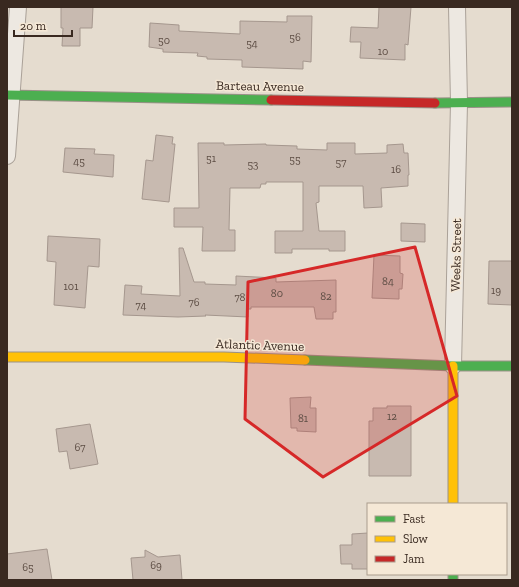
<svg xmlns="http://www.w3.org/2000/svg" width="519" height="587" viewBox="0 0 519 587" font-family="'Zilla Slab',serif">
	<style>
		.building { fill: #c8bab0; stroke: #a5978e }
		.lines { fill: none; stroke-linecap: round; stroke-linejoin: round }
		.street-casing { stroke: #aaa198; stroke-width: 18 }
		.fast-casing { stroke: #9a9188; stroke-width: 11 }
		.slow-casing { stroke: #9a9188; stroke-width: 11 }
		.jam-casing { stroke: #9a9188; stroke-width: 11 }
		.street { stroke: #ede8e1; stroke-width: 16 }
		.fast { stroke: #4caf50; stroke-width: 9 }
		.slow { stroke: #ffc107; stroke-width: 9 }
		.jam { stroke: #c62828; stroke-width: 9 }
		.marked { fill: #d62828; fill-opacity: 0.2; stroke: #d62828; stroke-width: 3; stroke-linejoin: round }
		.labels { text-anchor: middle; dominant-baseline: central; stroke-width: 3; stroke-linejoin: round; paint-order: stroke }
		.number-label { font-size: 11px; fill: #5d4d44 }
		.street-label { font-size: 13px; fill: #392920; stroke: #f5e8d6 }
	</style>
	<rect width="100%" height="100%" fill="#e5dccf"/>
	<path class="building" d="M61,7H93L92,28H80V46H62L63,28H61Z
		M379,7H411L408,45L405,44V60L360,58L361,42H350L351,27L378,28Z
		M287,16H312L311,62L303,61V69L242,67V60L207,59V57L197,56L198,53L163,52V49L149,47L150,23L179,25V31L240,34V21L287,22Z
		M156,135L173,137L172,144H175L169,202L142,199L146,160L153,161Z
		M198,143H224V145L266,144V145L297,146V149L327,150V143H355V154L387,153V145L403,144L404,153H408L409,175H408V186L381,188L382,207L364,208L363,186H319V202L316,203L319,231H345V251H329V249H292V253H275V231H303V182H266V184H261L260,188H230L229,230H235V251H202L203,227H174V208H199Z
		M65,148L95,149L94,154L114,155L113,177L63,172Z
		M401,223L425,224V242L401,241Z
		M48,236L100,239L99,267L88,266L85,308L54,305L56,262L47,261Z
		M179,248H183L194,282H205V284L236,285V276L276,278V282L336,280V312H333V319H316L314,307H251V309H248V317L205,315L206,316L178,317L123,315L125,285L142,286L141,294L180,296Z
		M374,255L400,256V273L403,274L402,289H399V299L372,298Z
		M489,261H512V305L488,304Z
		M311,397L310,408H316V432L297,431V428H291L290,398Z
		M387,406H411V476H369V421H373V408H387Z
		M90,424L98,464L70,469L67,451L59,452L56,429Z
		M368,533V569H352V564H341L340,545H352V534Z
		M47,549L52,580H7V554Z
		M145,550L158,557L180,555L182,580H133L131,558L145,557Z"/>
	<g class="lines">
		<g class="street-casing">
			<path id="street" d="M7,156L18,7
				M453,366L459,103L457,7"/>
		</g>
		<g class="fast-casing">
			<path id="fast" d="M7,95L271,100
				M435,103L512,102
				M305,360L453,366H512
				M453,574V580"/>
		</g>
		<g class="slow-casing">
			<path id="slow" d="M7,357H224L305,360
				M453,366V504"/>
		</g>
		<g class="jam-casing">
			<path id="jam" d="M271,100L435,103"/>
		</g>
		<use href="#street" class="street"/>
		<use href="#fast" class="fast"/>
		<use href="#slow" class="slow"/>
		<use href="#jam" class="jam"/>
	</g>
	<path class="marked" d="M415,247L457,396L323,477L245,419L248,282Z"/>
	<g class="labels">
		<g class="number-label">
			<text x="295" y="37">56</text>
			<text x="164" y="40">50</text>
			<text x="252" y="43">54</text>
			<text x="383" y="51">10</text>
			<text x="211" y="158">51</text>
			<text x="295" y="159">55</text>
			<text x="79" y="161">45</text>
			<text x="341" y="162">57</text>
			<text x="253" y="164">53</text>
			<text x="396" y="169">16</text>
			<text x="388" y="281">84</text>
			<text x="71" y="286">101</text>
			<text x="496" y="290">19</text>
			<text x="277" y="293">80</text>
			<text x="326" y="296">82</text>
			<text x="240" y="297">78</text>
			<text x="194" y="302">76</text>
			<text x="141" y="305">74</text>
			<text x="392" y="416">12</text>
			<text x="303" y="418">81</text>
			<text x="80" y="447">67</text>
			<text x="156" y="565">69</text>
			<text x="28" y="567">65</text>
		</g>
		<g class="street-label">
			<text transform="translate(260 86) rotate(1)">Barteau Avenue</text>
			<text transform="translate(456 255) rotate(-89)">Weeks Street</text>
			<text transform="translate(260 345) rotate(2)">Atlantic Avenue</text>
		</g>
	</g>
	<rect width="519" height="587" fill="none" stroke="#392920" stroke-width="16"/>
	<rect x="367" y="503" width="140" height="72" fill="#f5e8d6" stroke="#aa9c8d"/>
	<rect x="375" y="516" width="20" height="6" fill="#4caf50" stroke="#aa9c8d"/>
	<text x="403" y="523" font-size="12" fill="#392920">Fast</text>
	<rect x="375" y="536" width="20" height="6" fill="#ffc107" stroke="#aa9c8d"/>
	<text x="403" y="543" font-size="12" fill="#392920">Slow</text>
	<rect x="375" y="556" width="20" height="6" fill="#c62828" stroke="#aa9c8d"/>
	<text x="403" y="563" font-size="12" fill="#392920">Jam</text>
	<path d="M14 30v6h58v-6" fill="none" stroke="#392920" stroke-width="2"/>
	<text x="20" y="30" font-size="12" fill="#392920" stroke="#f5e8d6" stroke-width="3" paint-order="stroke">20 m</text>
</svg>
